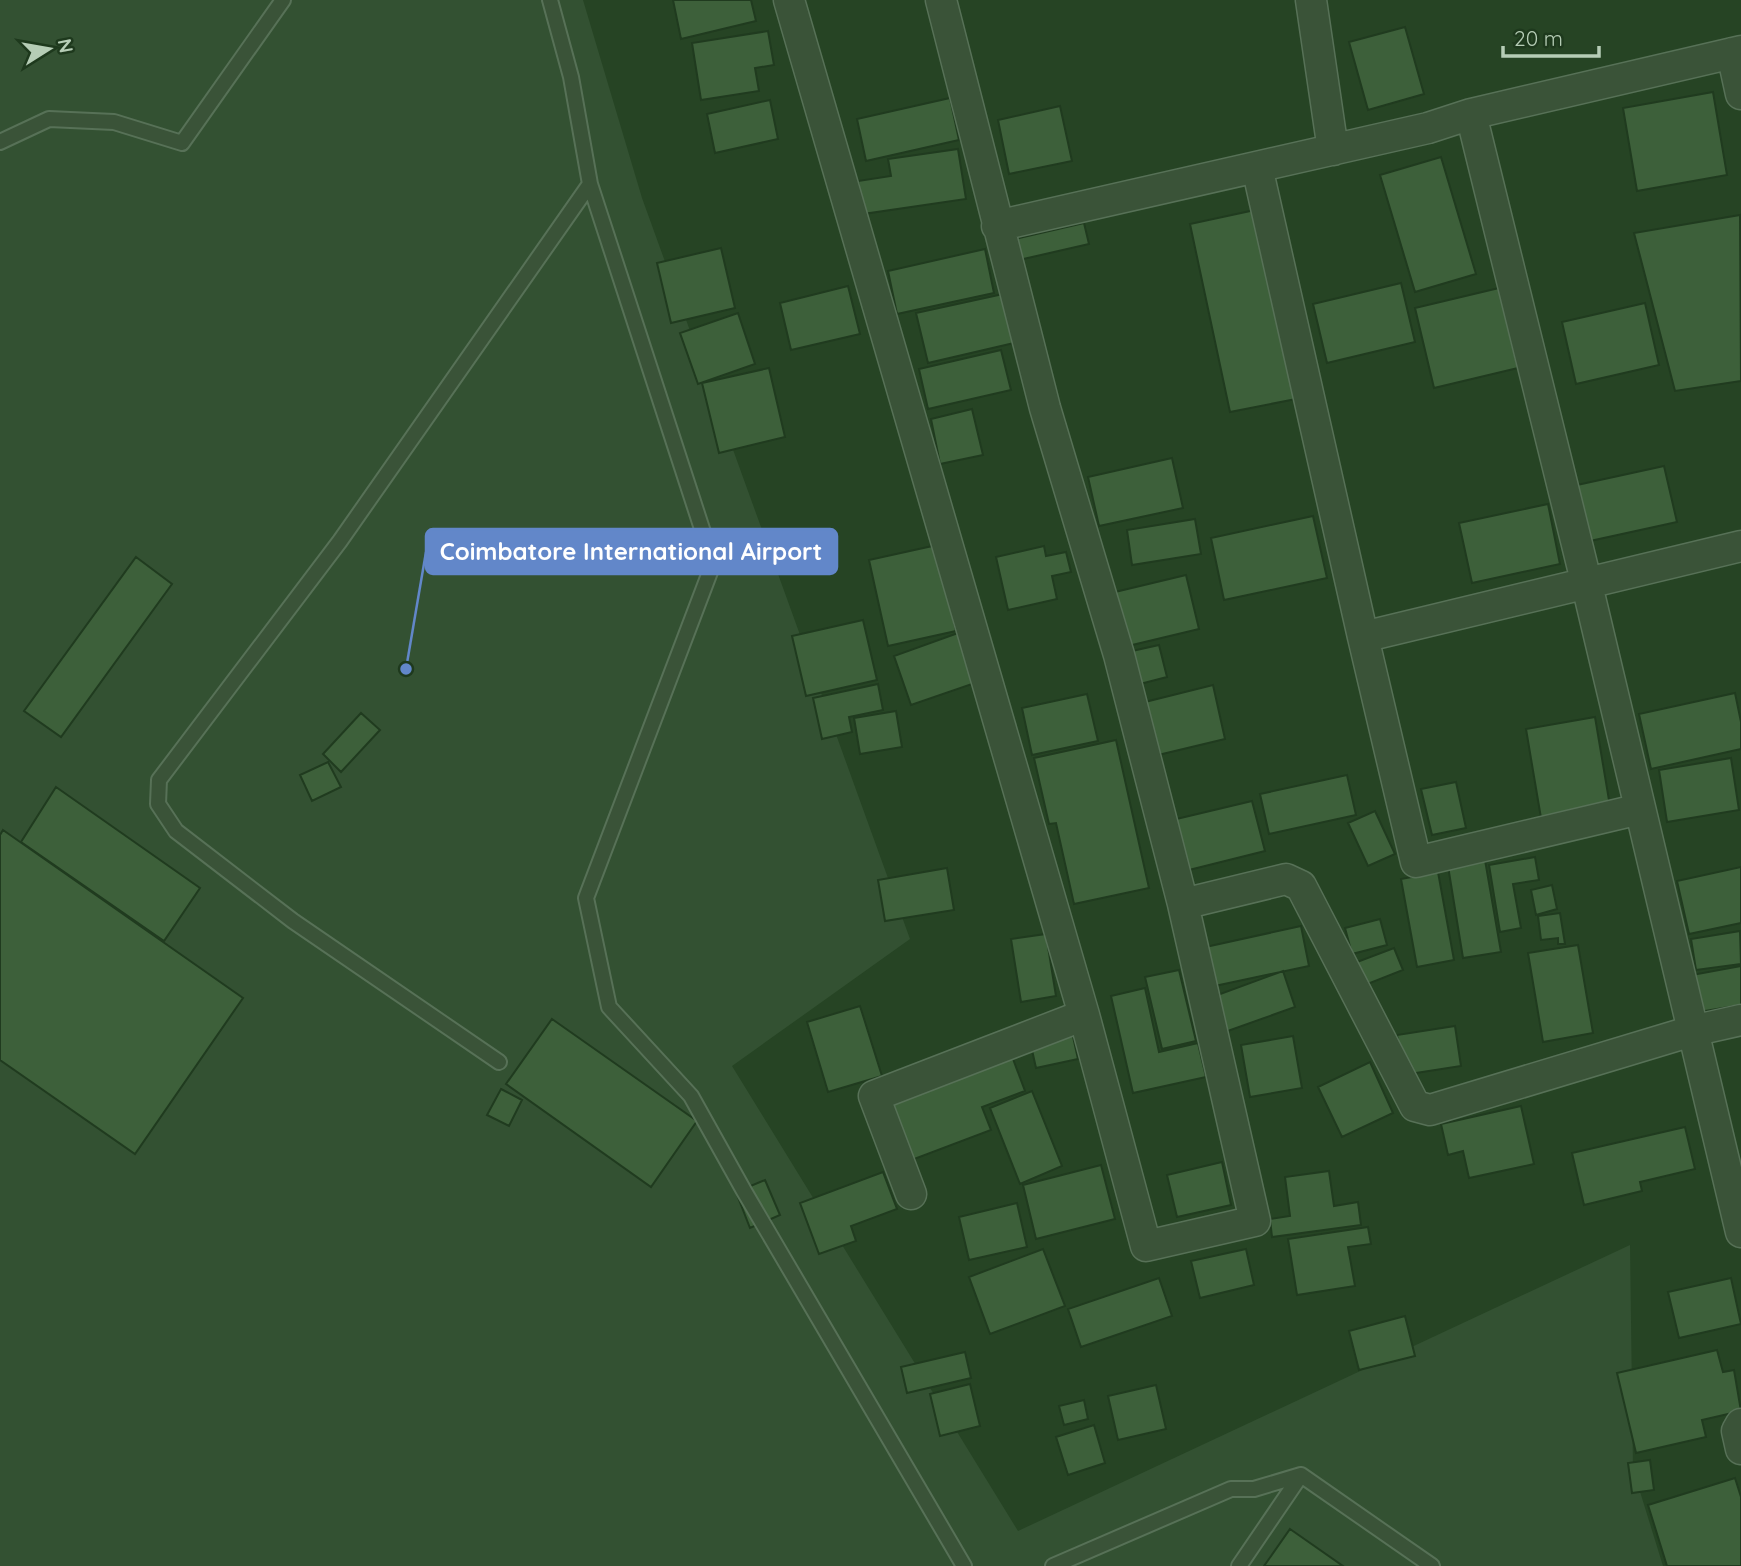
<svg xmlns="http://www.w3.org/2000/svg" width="1741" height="1566" viewBox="0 0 1741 1566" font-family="Quicksand,sans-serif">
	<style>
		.airport { fill: #335132 }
		.building { fill: #3d603a; stroke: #203b1f; stroke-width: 2 }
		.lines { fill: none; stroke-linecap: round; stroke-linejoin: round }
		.lane-casing { stroke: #577157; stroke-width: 18 }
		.street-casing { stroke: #577157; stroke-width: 33 }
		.lane { stroke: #3a5338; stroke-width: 14 }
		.street { stroke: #3a5338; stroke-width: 30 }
		.leader { fill: none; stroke: #6287c9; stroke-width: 2.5 }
		.callout-dot { fill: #6287c9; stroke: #1e391d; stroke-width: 2.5 }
		.callout { fill: #6287c9; stroke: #6287c9; stroke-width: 2.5 }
		.callout-label { font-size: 24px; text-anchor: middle; font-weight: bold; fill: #fff }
	</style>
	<rect width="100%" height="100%" fill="#264424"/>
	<path class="airport" d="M0,0H583L642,198L910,939L732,1066L1018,1531L1630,1245L1633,1469L1663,1566H0Z"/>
	<path class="building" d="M673,0H751L756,21L681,39Z
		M1405,27L1424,94L1368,110L1349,42Z
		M768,31L774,65L755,68L759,91L701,100L692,43Z
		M1713,92L1727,175L1637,191L1623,108Z
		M950,98L959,140L866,161L857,119Z
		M770,100L778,139L715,153L707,114Z
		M1060,106L1072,161L1009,174L998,120Z
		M958,149L966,199L863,214L858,181L891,176L888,159Z
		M1441,157L1476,274L1415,292L1380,175Z
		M1255,210L1296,399L1230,412L1190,224Z
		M1740,215L1741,381L1675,391L1634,233Z
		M1084,223L1089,244L1019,260L1015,239Z
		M721,248L735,308L671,323L657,263Z
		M985,249L994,293L897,314L888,271Z
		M1401,283L1415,342L1327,363L1313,304Z
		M848,286L860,334L791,350L780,303Z
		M1499,288L1518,368L1434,388L1415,308Z
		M1003,294L1014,343L928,363L916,313Z
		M1645,303L1659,365L1576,384L1562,322Z
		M738,313L755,364L698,384L680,333Z
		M1001,350L1011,390L928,409L919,369Z
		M769,368L785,437L719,453L702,383Z
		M972,409L983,455L940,464L931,419Z
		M1172,458L1183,508L1099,526L1088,477Z
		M1664,466L1677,522L1590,541L1577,485Z
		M1548,504L1560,564L1472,583L1459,523Z
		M1313,516L1327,578L1224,600L1211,538Z
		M1195,519L1201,554L1132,565L1127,530Z
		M937,545L956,631L888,646L869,560Z
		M1044,546L1046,556L1066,552L1071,572L1052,576L1057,599L1008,610L996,557Z
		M136,557L172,584L61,737L24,711Z
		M1186,575L1199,629L1128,646L1115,592Z
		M863,620L877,680L806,696L792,636Z
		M958,633L975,683L911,705L894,656Z
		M1159,645L1167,677L1140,684L1132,651Z
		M878,684L883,710L849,717L852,732L822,739L813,698Z
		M1213,685L1225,739L1154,756L1141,703Z
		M1735,693L1741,722V749L1651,769L1639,714Z
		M1087,694L1098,741L1032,755L1022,708Z
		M896,711L902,747L860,754L854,718Z
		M361,713L380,730L341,772L323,754Z
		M1595,717L1610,806L1541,818L1526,729Z
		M1116,740L1149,888L1074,904L1056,823L1049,824L1034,758Z
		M1731,758L1739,810L1667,822L1659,770Z
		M328,762L341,787L312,801L300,775Z
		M1347,775L1356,815L1269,834L1260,794Z
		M1456,782L1466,828L1432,835L1421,789Z
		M56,787L200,888L164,941L21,842Z
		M1252,801L1265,851L1181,872L1168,821Z
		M1375,811L1395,854L1368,866L1348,823Z
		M3,830L243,998L135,1154L0,1060V835Z
		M1535,857L1539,880L1513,884L1521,928L1500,932L1489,865Z
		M1485,860L1501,952L1463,958L1448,866Z
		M1741,867V923L1689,934L1677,881Z
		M947,868L954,910L885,921L878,880Z
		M1438,872L1454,960L1417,967L1401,879Z
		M1552,885L1557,909L1536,915L1531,890Z
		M1560,913L1565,944H1558V938L1541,940L1538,916Z
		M1380,919L1387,945L1352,954L1345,928Z
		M1301,926L1309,966L1210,987L1201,948Z
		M1740,931L1741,964L1696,970L1691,939Z
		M1046,934L1056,996L1021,1002L1011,939Z
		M1578,945L1593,1033L1543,1042L1528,953Z
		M1394,948L1403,970L1365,985L1357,962Z
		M1741,966V1005L1699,1012L1692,975Z
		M1179,970L1196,1041L1162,1049L1145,977Z
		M1283,971L1295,1007L1225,1032L1212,997Z
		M1145,988L1159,1052L1198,1043L1206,1077L1133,1093L1111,996Z
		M860,1006L882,1076L828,1092L807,1022Z
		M552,1019L697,1121L651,1187L506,1084Z
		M1455,1026L1461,1066L1403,1075L1397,1035Z
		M1072,1032L1078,1059L1036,1068L1030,1041Z
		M1293,1036L1302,1088L1250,1097L1241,1045Z
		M1010,1051L1025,1091L982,1107L991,1130L909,1161L885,1097Z
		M1370,1062L1393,1113L1342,1137L1318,1087Z
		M501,1089L522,1100L509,1126L487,1115Z
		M1032,1091L1062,1166L1020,1184L990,1108Z
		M1521,1106L1534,1164L1469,1178L1463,1151L1448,1155L1441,1124Z
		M1685,1127L1695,1169L1640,1182L1642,1191L1584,1205L1572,1153Z
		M1222,1162L1231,1205L1177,1217L1167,1175Z
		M1101,1165L1115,1219L1036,1239L1023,1185Z
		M1329,1171L1334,1206L1358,1202L1361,1225L1272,1237L1270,1219L1290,1216L1285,1177Z
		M883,1172L897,1209L851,1226L856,1241L819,1254L800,1203Z
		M765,1180L780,1215L750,1228L736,1192Z
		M1017,1203L1027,1247L969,1260L959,1217Z
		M1368,1227L1371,1244L1348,1247L1355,1286L1297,1295L1288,1239Z
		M1043,1249L1065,1306L990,1334L969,1277Z
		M1246,1249L1254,1285L1200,1298L1191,1261Z
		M1159,1278L1172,1316L1081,1347L1068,1309Z
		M1731,1278L1741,1324L1679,1338L1668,1292Z
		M1405,1316L1415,1356L1359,1370L1349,1331Z
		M1717,1350L1723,1372L1734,1370L1741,1411L1702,1420L1706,1437L1636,1453L1617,1373Z
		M965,1352L971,1378L907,1393L901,1367Z
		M970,1384L980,1426L940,1436L930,1394Z
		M1156,1385L1166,1429L1118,1440L1108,1396Z
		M1084,1400L1088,1419L1064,1425L1059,1406Z
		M1094,1425L1105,1463L1068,1475L1056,1437Z
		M1650,1460L1654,1490L1632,1493L1628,1463Z
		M1735,1478L1741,1497V1566H1667L1648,1505Z
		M1290,1529L1343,1566H1264Z"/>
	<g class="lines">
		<g class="lane-casing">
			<path id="lane" d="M0,142L49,119L114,122L182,143L283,0
				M590,184L704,535L710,572L586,898L609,1007L691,1096L744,1191L964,1566
				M499,1062L293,921L176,831L158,804L159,780L340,541L590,184L571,77L550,0
				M1053,1566L1231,1489H1254L1301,1475
				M1239,1566L1301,1475L1432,1566"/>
		</g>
		<g class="street-casing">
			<path id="street" d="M789,0L1084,1015L1146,1246L1255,1221L1183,904L1119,655L1045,408L941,0
				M1311,0L1333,150
				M1732,53L1741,94
				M1471,114L1587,585L1741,1232
				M1257,167L1363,637L1741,546
				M997,226L1428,128L1471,114L1741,51
				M1363,637L1416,862L1640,809
				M1183,904L1286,879L1301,886L1415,1106L1430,1110L1692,1031L1741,1020
				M911,1194L874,1096L1084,1015
				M1741,1424L1737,1431L1741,1449"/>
		</g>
		<use href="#lane" class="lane"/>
		<use href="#street" class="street"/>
	</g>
	<path class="leader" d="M406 669L426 552"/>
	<circle class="callout-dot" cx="406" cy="669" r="7"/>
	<rect class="callout" x="426" y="529" width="411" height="45" rx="7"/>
	<g class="callout-label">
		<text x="631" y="560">Coimbatore International Airport</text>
	</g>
	<g transform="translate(49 49) rotate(79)" stroke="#1e391d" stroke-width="5" paint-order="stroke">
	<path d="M0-5L12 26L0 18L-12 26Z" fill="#b6cdb6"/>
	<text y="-10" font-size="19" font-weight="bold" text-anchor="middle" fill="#b6cdb6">N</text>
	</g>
	<path d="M1503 46v10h96v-10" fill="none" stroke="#b6cdb6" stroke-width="3.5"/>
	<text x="1514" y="46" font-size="21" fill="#b6cdb6" stroke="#1e391d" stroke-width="5" paint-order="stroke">20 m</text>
</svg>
